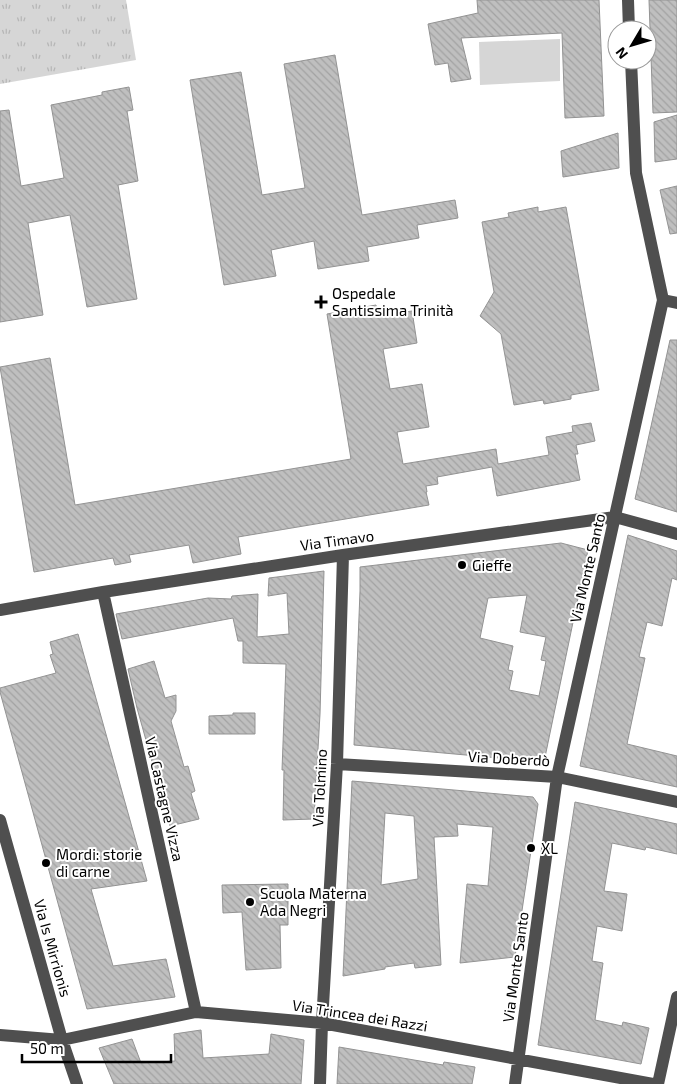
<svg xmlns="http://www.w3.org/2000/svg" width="677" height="1084" viewBox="0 0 677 1084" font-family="'Exo 2',sans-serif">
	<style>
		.grass { fill: url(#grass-tufts) }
		.pitch { fill: #d6d6d6 }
		.building { fill: url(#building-back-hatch); stroke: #939393; fill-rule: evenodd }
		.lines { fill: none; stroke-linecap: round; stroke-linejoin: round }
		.minor { stroke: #4f4f4f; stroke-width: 12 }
		.poi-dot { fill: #000; stroke: #fff; stroke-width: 2 }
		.labels { text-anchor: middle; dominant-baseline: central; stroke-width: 4; stroke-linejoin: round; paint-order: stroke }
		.poi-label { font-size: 15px; fill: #000; stroke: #fff; text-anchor: start }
		.street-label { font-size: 15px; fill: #000; stroke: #fff }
	</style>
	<defs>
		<pattern id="grass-tufts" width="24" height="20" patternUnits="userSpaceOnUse" patternTransform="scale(1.25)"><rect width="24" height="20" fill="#d6d6d6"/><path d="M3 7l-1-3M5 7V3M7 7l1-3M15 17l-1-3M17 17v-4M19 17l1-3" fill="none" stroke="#b6b6b6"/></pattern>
		<pattern id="building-back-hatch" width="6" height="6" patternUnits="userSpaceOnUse" patternTransform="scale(1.25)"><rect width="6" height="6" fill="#bfbfbf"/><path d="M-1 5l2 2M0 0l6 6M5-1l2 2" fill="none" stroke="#a2a2a2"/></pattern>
	</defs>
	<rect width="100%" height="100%" fill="#fff"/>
	<path class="grass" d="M0,0H126L136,60L0,84Z"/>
	<path class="pitch" d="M560,39V81L480,85L479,42Z"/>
	<path class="building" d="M477,0H599L604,116L565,118L562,33L461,38L471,79L451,82L448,63L435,65L428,24L478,13Z
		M649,0H677V112L653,113Z
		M335,55L362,215L455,200L458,218L417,225L419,238L367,247L369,261L318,269L314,241L271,250L276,276L224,285L190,80L241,72L262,195L305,188L284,64Z
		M129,87L133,110L127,111L138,181L118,185L137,299L87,307L70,215L28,223L43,315L0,322V111L9,110L21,186L64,178L51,105L102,95V92Z
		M677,115V159L655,162L654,122Z
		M618,133L619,168L563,177L561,151Z
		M677,186V233L670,234L660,190Z
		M538,207V212L566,207L599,390L571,395V399L544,404L543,400L514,405L501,334L480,316L494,292L482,222L509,217L508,213Z
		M376,305L378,316L412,311L417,343L383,349L390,389L422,384L429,427L397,432L403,464L496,449L498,464L549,455L546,437L573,432L572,426L591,423L595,441L576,445L578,454H575L580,480L497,496L492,467L437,477L438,484L426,486L427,492H426L429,505L238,537L241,554L193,563L189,545L129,555L131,562L115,565L113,558L34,572L0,367L50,358L75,505L351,459L327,314Z
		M670,340H677V512L635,499Z
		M628,535L677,551V580L672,578L662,626L647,622L639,657L645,658L627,744L677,756V787L580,766Z
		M561,543L588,550L544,762L354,745L360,591V567ZM527,595L520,632L546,637L541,660L546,661L539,696L509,690L513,671L508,670L513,646L480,638L488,598Z
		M324,571L320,714L314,819L283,820L284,770H282L286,664L243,663V641H238L233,618L122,639L116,614L208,598L231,599L232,596L258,594L257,637L289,634L287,593L268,596L269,578Z
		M78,634L147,881L91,889L113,966L166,959L175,997L87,1009L0,692V688L56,673L50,655L53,654L50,642Z
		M154,661L165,698L176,695V711L171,721L184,767L188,766L195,791L191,793L199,819L170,826L137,708L128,669Z
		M233,713H255V734H209V716L233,715Z
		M352,781L533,797L538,804L515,957L460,963L467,884L488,886L493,827L457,824L458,836L434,837L441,965L415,968L414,963L385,967V969L343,976ZM385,813L414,816L418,879L381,885Z
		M575,802L677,824V854L646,847L645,850L612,843L604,891L627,894L622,931L597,926L592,961L603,963L595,1020L622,1026L623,1022L649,1028L641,1064L538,1045Z
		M288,884V925H280L281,968L246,970L242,912L223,913L222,885Z
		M201,1030L203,1058L269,1054L271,1034L304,1040L301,1084H114L99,1048L132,1039L141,1063L175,1061L174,1034Z
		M339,1047L443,1065L444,1062L475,1067L472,1084H337Z"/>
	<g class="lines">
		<path class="minor" d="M628,0L629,30
			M663,300L677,303
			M103,592L196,1012
			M0,610L103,592L343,555L615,517L677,534
			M337,764L557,777L677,802
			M0,820L62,1040L77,1084
			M0,1035L62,1040L196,1012L322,1023L653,1084
			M320,1084L322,1023L337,764L343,555
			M515,1084L557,777L663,300L636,173L631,60
			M658,1084L677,997"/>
	</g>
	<g class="poi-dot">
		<path d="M318.5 294.5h5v5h5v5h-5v5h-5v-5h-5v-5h5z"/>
		<circle cx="462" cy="565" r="5"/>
		<circle cx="531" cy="848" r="5"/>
		<circle cx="46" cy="863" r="5"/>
		<circle cx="250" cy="902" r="5"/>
	</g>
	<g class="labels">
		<g class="poi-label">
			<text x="332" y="293">Ospedale<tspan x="332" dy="17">Santissima Trinità</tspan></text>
			<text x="472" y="565">Gieffe</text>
			<text x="541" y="848">XL</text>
			<text x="56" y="854">Mordi: storie<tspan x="56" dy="17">di carne</tspan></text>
			<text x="260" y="893">Scuola Materna<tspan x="260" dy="17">Ada Negri</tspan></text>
		</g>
		<g class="street-label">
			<text transform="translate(337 540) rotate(-8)">Via Timavo</text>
			<text transform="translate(587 568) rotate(-77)">Via Monte Santo</text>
			<text transform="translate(509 758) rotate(3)">Via Doberdò</text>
			<text transform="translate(319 788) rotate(-87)">Via Tolmino</text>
			<text transform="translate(165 799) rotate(77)">Via Castagne Vizza</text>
			<text transform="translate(53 948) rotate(74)">Via Is Mirrionis</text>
			<text transform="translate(515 967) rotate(-82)">Via Monte Santo</text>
			<text transform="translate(360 1015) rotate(9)">Via Trincea dei Razzi</text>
		</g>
	</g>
	<g transform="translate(632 45) rotate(232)"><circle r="24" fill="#ffffff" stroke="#999999"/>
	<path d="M0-4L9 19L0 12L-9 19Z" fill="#000000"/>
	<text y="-8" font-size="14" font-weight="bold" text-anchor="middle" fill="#000000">N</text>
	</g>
	<path d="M22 1054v8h149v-8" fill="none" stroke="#000000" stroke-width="2.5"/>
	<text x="30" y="1054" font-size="15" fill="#000000" stroke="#ffffff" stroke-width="4" paint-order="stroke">50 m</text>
</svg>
